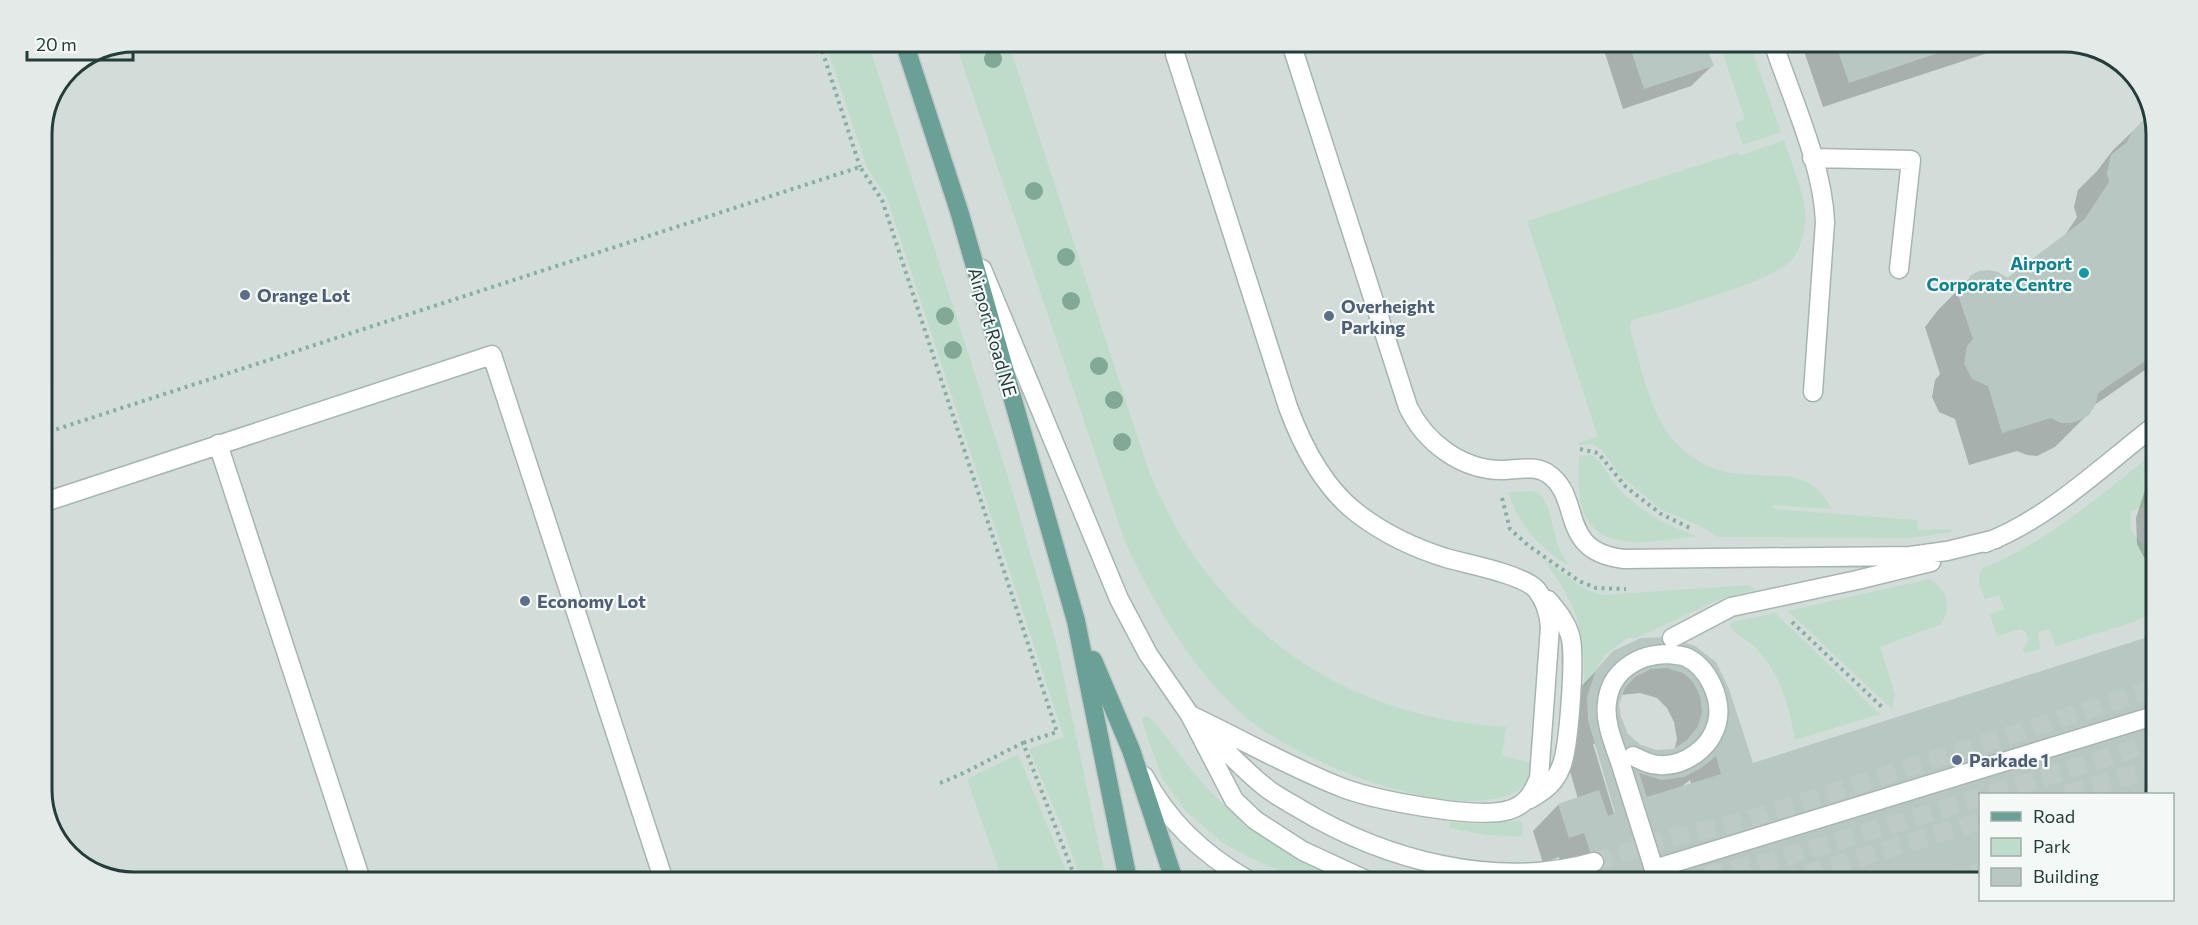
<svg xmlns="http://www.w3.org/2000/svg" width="2198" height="925" viewBox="0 0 2198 925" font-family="Commissioner,sans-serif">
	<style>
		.built { fill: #d2dcd9 }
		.green { fill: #bedcc9 }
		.shadow { fill: #0003; fill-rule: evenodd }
		.building { fill: #b9c7c3; fill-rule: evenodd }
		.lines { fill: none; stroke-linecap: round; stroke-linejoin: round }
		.minor-tunnel { stroke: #becac6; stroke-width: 18; stroke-dasharray: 18 9; stroke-linecap: butt }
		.minor-casing { stroke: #a7b5b1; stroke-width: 21 }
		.major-casing { stroke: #c2c9c8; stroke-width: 21 }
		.path { stroke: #86aea5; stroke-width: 4; stroke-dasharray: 3 4.5; stroke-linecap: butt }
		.minor { stroke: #fff; stroke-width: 18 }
		.major { stroke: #6ba097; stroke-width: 18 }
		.tree { fill: #81a995 }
		.culture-dot { fill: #0f9aa8; stroke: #f4f9f7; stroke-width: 2 }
		.service-dot { fill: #5c6f8a; stroke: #f4f9f7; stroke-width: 2 }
		.labels { text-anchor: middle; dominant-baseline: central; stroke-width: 4.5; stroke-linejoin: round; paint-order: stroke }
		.culture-label { font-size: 18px; font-weight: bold; fill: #0d838f; stroke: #f4f9f7; text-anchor: end }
		.service-label { font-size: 18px; font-weight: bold; fill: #4e5e75; stroke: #f4f9f7; text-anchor: start }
		.street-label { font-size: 18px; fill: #243d39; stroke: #f4f9f7 }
		.rim { fill: none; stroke: #243d39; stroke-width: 3 }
	</style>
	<rect width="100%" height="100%" fill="#e4ede9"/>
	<path class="built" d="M135,42L2099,49L2140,83L2156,129L2149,794H1980V883L99,876L61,847L42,797V129L69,69Z"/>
	<path class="green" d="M826,44L869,45L1013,493L1058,650L1106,880H1081L1065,834L1029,749L1064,737L887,198L867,168Z
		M956,45H1009L1149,472C1161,498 1172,524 1189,549C1265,660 1372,719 1506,727L1502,756L1532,763C1530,771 1529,778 1524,784C1517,794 1504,797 1492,799C1425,812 1290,758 1240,712C1191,667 1154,604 1126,544Z
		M1721,48H1751L1781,132L1743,145L1735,123L1745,119Z
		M1784,140C1791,163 1808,200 1805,224C1804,234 1800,250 1793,258C1775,282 1664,311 1632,320L1630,325L1632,337C1642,370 1649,407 1669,435C1685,457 1713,472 1740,474C1779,478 1810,468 1832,509L1773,505V509L1917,520L1918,530L1951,529V532L1910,538L1718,537L1703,527L1660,509L1619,474L1602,450L1593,444L1578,445V443L1598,437L1527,221L1737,153L1739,156Z
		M1591,455C1603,461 1608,477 1617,487C1639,511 1667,526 1697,536C1659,540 1597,557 1582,507C1577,492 1579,472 1579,456Z
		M2145,460L2143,482L2148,505L2130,511L2131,530L2152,557L2151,614L2133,622L2056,646L2049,629L2038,632L2040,649L2025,653L2022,651L2028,640L2026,632L2021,629L1997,636L1990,615L2004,609L1999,595L1985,599C1981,589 1975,578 1983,568C2044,544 2095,500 2145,460Z
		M1531,491C1536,492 1540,493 1543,498C1555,517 1552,546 1570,566C1540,549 1519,525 1508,492Z
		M1544,560L1586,590L1603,595L1749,585L1755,590L1720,599L1636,638H1627L1605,655L1584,688C1586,632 1578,606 1544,560Z
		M1929,579C1946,588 1953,607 1941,624L1880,647L1895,694L1892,709L1788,611Z
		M1775,613L1880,714L1795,740C1789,704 1781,676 1756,648C1748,639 1732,635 1730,624L1733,622Z
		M1147,715C1165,732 1178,754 1194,773C1235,823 1288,856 1348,880H1302L1251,858L1223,843L1186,811L1162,778L1144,727L1142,719Z
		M1018,754L1069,879H1002L967,779Z
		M1516,821H1520L1523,825L1522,835L1519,837L1487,835L1449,828L1450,822L1483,824Z"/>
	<path class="shadow" d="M1603,47L1706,48L1712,66L1691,86L1623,109Z
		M1803,48L2000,49L1823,107Z
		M2151,114L2156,129L2154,361L2145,370L2093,406L2088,414L2055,447L2037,456L2027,455L2017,451L1969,465L1955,419L1939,412L1932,397L1935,380L1940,374L1925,327L1938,310L1972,276L2007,280L2063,238L2077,217L2074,207L2078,190L2097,171L2113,150Z
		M2152,484V573L2137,544L2136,518L2144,493Z
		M2151,638L2149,794H1980V883L1566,881L1559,857L1543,863L1533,831L1558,805L1578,799L1563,747L1571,697L1614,652L1669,639L1752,765ZM1640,693L1657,698L1667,708L1674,722L1677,739L1674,751H1655L1640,746L1627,735L1619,718L1618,704L1621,695ZM1593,744H1595L1619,820H1616ZM1690,780L1691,784L1681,787Z"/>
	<path class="building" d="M1630,47L1707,48L1714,66L1644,89Z
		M1837,48H1950V49L1849,83Z
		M2150,113L2156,129L2154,355L2098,393L2096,404L2089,415L2080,420L2071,423H2061L2051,418L2002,433L1988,386L1972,379L1964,363L1967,346L1973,339L1957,292L1961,291L1971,275L1979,271L1989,270L1998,272L2007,278L2084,220L2109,182L2107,173L2111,155L2127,142L2132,132Z
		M2151,636L2149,794H1980V883L1600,881L1584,833L1569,838L1558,804L1599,790L1608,816L1615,813L1588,720L1587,697L1596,670L1613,651L1641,638L1670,637L1695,646L1716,662L1729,689L1753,763ZM1667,668L1683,673L1693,682L1700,696L1702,712L1698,726L1687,740L1673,749L1656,750L1641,745L1628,734L1621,717L1619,704L1625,688L1635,677L1651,669ZM1716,756L1721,774L1647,797L1639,773L1662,780L1684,777L1701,768Z"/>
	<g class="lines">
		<path class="minor-tunnel" d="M1991,794L2150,744
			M2067,794L2150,770
			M1594,862L1679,836L1744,821L2150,690
			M1680,882L1782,858L1980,798
			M1780,882L1980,821
			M1947,883L1980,872"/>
		<g class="minor-casing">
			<path id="minor" d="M1174,46L1175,54L1288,407C1302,445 1323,487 1357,513C1383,533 1414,548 1446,558C1467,564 1521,574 1536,589C1545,600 1549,613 1550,627L1539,778C1533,793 1526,805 1509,810C1478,820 1375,800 1343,788C1291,768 1241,739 1190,715
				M1292,46L1408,407C1425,442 1461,470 1502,470C1516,470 1534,465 1547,473C1584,497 1556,551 1624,559L1910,556L1947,551L1996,539
				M1775,48C1793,101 1823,166 1825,222L1813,392
				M1812,158L1911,160L1899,269
				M982,269L1119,599L1148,654L1190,715L1234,800L1255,820L1303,851L1368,881
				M218,444L360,877
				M42,503L492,355L663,878
				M1985,543C2048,519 2100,468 2153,427
				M1672,638L1731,607L1857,580L1931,562
				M1202,727C1224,748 1245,772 1269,790C1279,797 1290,803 1300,809C1385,860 1496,890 1594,862
				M1633,756C1641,760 1650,765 1659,765C1684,767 1711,748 1717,723C1723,699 1708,667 1686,657C1681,655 1673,655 1668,654C1638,654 1610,671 1607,703C1604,723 1615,746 1621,765C1632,800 1643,835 1654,869L2150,717
				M1144,776C1167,820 1204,855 1248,880
				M1530,799C1544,791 1555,783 1561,767C1569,749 1576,653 1570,635C1566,621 1557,611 1548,600"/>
		</g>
		<g class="major-casing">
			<path id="major" d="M905,45L960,214L1076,621L1128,880
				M1093,660L1131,750L1174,880"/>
		</g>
		<path class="path" d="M820,44L860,167
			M42,434L860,167L882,200L1057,732L1023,743
			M1580,449L1598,453L1626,487L1661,514L1692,529
			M1502,498L1510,529L1529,546L1579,581L1596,588L1626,589
			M1792,622L1883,708
			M940,783C969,772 995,756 1023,743L1076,880"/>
		<use href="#minor" class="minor"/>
		<use href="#major" class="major"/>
	</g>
	<g class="tree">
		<circle cx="993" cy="59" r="9"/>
		<circle cx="1034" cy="191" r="9"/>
		<circle cx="1066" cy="257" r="9"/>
		<circle cx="1071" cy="301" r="9"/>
		<circle cx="945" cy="316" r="9"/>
		<circle cx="953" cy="350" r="9"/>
		<circle cx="1099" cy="366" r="9"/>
		<circle cx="1114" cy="400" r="9"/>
		<circle cx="1122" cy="442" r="9"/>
	</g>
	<circle class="culture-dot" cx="2084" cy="273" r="6"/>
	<g class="service-dot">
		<circle cx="245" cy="295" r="6"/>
		<circle cx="1329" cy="316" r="6"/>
		<circle cx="525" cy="601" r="6"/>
		<circle cx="1957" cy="760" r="6"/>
	</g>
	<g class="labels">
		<g class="culture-label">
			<text x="2072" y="263">Airport<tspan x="2072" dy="21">Corporate Centre</tspan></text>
		</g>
		<g class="service-label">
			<text x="257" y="295">Orange Lot</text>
			<text x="1341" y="306">Overheight<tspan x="1341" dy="21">Parking</tspan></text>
			<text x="537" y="601">Economy Lot</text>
			<text x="1969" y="760">Parkade 1</text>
		</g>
		<g class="street-label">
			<text transform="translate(993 332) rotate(74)">Airport Road NE</text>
		</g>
	</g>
	<path d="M0 0H2198V925H0ZM134 52H2064A82 82 0 0 1 2146 134V790A82 82 0 0 1 2064 872H134A82 82 0 0 1 52 790V134A82 82 0 0 1 134 52Z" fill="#e3eae8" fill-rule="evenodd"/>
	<path class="rim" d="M134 52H2064A82 82 0 0 1 2146 134V790A82 82 0 0 1 2064 872H134A82 82 0 0 1 52 790V134A82 82 0 0 1 134 52Z"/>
	<rect x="1979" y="793" width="195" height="108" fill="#f4f9f7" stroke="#a1aeab" stroke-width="1.5"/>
	<rect x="1991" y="812" width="30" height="9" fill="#6ba097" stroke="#a1aeab" stroke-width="1.5"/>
	<text x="2033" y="823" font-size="18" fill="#243d39">Road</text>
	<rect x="1991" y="838" width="30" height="18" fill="#bedcc9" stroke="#a1aeab" stroke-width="1.5"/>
	<text x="2033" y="853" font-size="18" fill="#243d39">Park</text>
	<rect x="1991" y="868" width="30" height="18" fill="#b9c7c3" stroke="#a1aeab" stroke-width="1.5"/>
	<text x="2033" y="883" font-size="18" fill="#243d39">Building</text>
	<path d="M27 51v9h106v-9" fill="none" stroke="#243d39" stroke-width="3"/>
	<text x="36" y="51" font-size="18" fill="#243d39" stroke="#f4f9f7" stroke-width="4.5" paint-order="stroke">20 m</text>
</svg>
